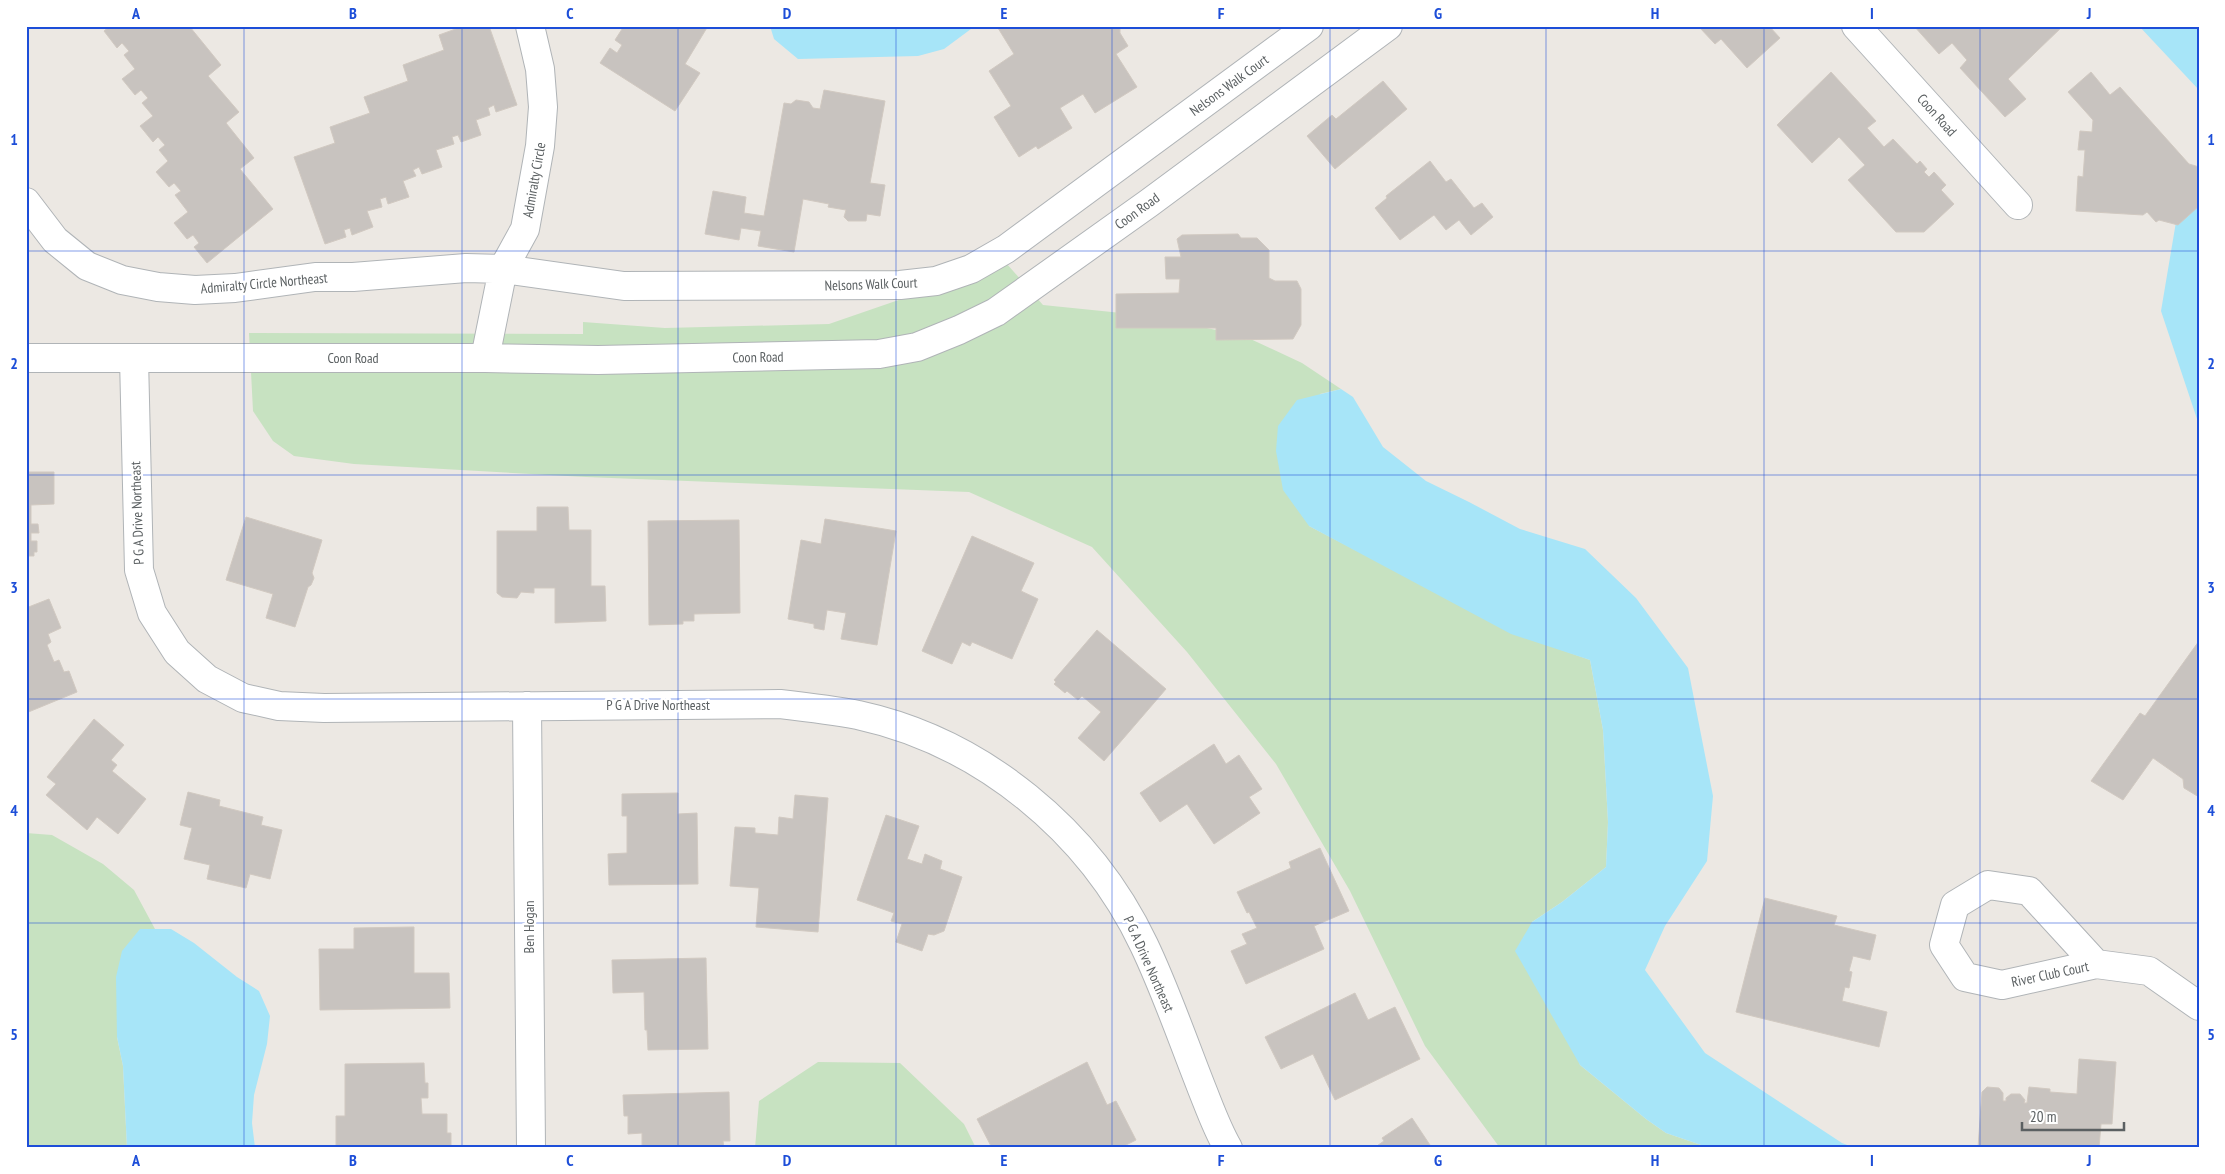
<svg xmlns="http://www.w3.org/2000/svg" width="2225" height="1174" viewBox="0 0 2225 1174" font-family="'PT Sans Narrow',sans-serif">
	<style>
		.green { fill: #c7e2c1 }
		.water { fill: #a7e5f8 }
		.building { fill: #c8c3bf; stroke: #d1c9c1 }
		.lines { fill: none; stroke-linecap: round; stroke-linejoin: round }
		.minor-casing { stroke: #b0b4b7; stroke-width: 30 }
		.minor { stroke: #fff; stroke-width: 28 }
		.grid { fill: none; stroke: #1d4ed8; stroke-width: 1; stroke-opacity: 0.55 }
		.labels { text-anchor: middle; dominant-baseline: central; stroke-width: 5; stroke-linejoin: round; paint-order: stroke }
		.street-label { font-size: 14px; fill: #5b6062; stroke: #fff }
		.neatline { fill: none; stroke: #1d4ed8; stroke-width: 2 }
		.grid-label { font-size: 16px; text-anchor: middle; font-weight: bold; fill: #1d4ed8 }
	</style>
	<rect width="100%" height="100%" fill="#ece8e3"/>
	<path class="green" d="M1006,263L1043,305L1151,316L1244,336L1302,363L1341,389L1320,394L1309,526L1386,566L1553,647L1590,660L1603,730L1608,822L1606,867L1562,902L1532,922L1580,1065L1646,1119L1666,1133L1710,1148H1500L1425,1046L1350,891L1276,764L1187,652L1092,547L969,492L586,477L354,464L294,456L273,441L253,411L249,333L583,334V322L665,328L829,324Z
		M26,833L52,835L103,864L134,890L155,929L139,930L117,1037L123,1066L127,1148H26Z
		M818,1062L900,1063L964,1124L976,1148H755L759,1101Z"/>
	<path class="water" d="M770,26H975L944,49L918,56L798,59L774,39Z
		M2139,26H2199V90Z
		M2199,194V425L2161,311L2178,210Z
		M1341,389L1353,397L1383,447L1426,481L1469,502L1520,529L1585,549L1636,598L1688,668L1713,796L1707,861L1665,926L1645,970L1705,1053L1842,1143L1855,1148H1710L1666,1133L1646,1119L1580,1065L1515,951L1532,922L1562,902L1606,867L1608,822L1603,730L1590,660L1511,634L1309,526L1283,490L1276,451L1278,426L1297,400Z
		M140,929H171L194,943L237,977L259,991L270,1016L267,1044L254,1095L252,1123L255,1148H127L123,1066L117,1037L116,977L122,951Z"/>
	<path class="building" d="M110,26H192L190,27L221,65L208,76L239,112L226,123L254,158L240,169L273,209L207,263L194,247L199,243L193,235L187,239L174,223L188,212L175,195L181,191L174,183L169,187L156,172L168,161L159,150L165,145L158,137L153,142L140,126L153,116L142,103L148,98L141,90L135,95L122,79L135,69L124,55L129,51L122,43L117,48L104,31Z
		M464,26H489L517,105L496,112L494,105L488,108L490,115L476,120L481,135L461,142L458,135L452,137L454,144L436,150L442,167L422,174L419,167L413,170L416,176L403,181L409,197L388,204L386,197L380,199L382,207L367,211L373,227L352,235L350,228L344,230L346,237L325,244L294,157L335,143L330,127L370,113L364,97L408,81L403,65L444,50L439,35Z
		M624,26H708L685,64L700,73L675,111L600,63L610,48L617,53L622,45L615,40Z
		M1001,26H1120V33L1128,46L1116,54L1137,87L1095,113L1083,94L1060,108L1072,128L1038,149L1036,146L1019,157L994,117L1011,106L989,71L1014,54L998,28Z
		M1702,26H1769L1780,38L1747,68L1721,39L1715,44L1700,28Z
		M1914,26H2063L2008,79L2026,99L2005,117L1960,68L1967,60L1952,43L1939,54Z
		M1831,72L1876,121L1867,128L1884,147L1893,139L1917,164L1920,161L1927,169L1924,172L1929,177L1934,172L1946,185L1941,190L1954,204L1924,232H1896L1848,180L1865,165L1839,137L1812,163L1777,125Z
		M2091,72L2110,95L2120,87L2189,164L2199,167V206L2178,225L2159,220L2156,222L2147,212L2143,215L2076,211L2078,176L2083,177L2085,150H2078L2080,131L2092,132L2093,120L2068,92Z
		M1383,81L1407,109L1335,169L1307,136L1332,115L1336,119Z
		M824,90L885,101L870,183L885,185L880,216L867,214L866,221H848L844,217L846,210L828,207L829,204L803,199L794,252L758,246L761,231L741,228L739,240L705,234L713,191L746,197L744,213L764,216L784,103L791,104L796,100L809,102L813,108L820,109Z
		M1430,161L1446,182L1451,179L1474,208L1482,203L1493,217L1471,235L1459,220L1446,230L1434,215L1400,240L1375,208L1387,198L1386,196Z
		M1238,234L1241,238H1257L1269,250V278L1275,281H1297L1301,289V325L1293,339L1216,340V328H1116V294L1179,293L1180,279H1166L1165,257H1181L1177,239L1182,235Z
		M26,472H54V504L31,505V524H38L39,533H31V541H37V552H34V556H26Z
		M537,507H568L569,530H591V586H605L606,621L555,623V588H534V593L521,592L517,598L502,597L497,593V531H537Z
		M246,517L322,540L312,573L314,578L311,585L308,587L295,627L266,618L273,594L226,580Z
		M825,519L896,531L877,645L841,639L846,613L827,610L824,630L814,628V624L788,619L801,540L821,544Z
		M739,520L740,613L694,614V621H683V624L649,625L648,521Z
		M972,536L1034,563L1021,591L1038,599L1012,659L972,642L970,646L962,642L952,664L922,651Z
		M49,599L61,628L48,634L51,642L47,645L54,662L59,660L64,672L69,671L77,692L26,713V608Z
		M1097,630L1166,689L1104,761L1078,738L1101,712L1082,696L1078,700L1067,691L1065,693L1054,684L1056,682L1054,680Z
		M2199,641V797L2184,788L2183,779L2153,758L2123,800L2091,781L2140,713L2145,716Z
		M94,719L124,745L111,760L117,765L112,771L146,799L118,834L97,817L87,830L46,795L56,784L47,777Z
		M1214,744L1226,764L1239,755L1262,789L1249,797L1260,813L1214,844L1187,804L1160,822L1140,793Z
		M188,792L220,800L219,806L263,817L261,825L282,830L270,879L250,874L246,888L207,879L210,865L184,859L192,828L180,825Z
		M678,793V814L697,813L698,884L609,885L608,854L627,853V816H622V794Z
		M795,795L828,798L818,932L756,927L759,888L730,886L735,827L755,828V833L778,835L779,817L793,819Z
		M886,815L919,826L907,859L922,864L925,854L942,861L940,869L962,877L944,931L934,935L928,934L922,951L896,942L902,924L891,921L894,913L857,900Z
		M1320,848L1349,911L1314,926L1324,949L1246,984L1231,951L1247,944L1242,934L1257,928L1249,912L1247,913L1237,892L1291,868L1289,862Z
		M1765,898L1837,916L1834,925L1876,935L1870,960L1853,956L1849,971L1852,972L1849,988L1845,987L1842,1001L1887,1012L1879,1047L1736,1012Z
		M414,927V973H449L450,1008L320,1010L319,949H354V928Z
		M706,958L708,1049L648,1050L647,1030H645L644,992L613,993L612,960Z
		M1355,993L1368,1020L1395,1007L1420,1059L1335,1100L1313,1054L1281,1069L1265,1037Z
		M2079,1059L2116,1062L2112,1124H2101L2099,1148H1978L1982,1092L1987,1087L1999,1088L2003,1093V1101H2006V1098L2011,1094H2020L2025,1100L2024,1103H2027L2029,1087L2050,1089V1092L2077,1094Z
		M1087,1062L1107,1105L1116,1101L1136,1140L1120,1148H992L977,1119Z
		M424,1063L425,1083H428V1098H421L422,1114H447V1133H451V1148H336V1116H345V1064Z
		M729,1092L730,1141H723L724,1148H642V1133L628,1134V1116H624L623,1095Z
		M1412,1118L1432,1148H1374L1384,1141L1382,1138Z"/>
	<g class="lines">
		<g class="minor-casing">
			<path id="minor" d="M1856,26L2018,205
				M26,202L55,240L87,266L122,280L158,287L195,290L235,288L315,277H353L466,268L503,269L624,286L900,285L936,281L971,269L1006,249L1309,26
				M26,358H485L598,360L879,354L917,347L959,330L996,312L1149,203L1388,26
				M134,358L139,570L152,613L177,652L207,679L243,698L279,706L324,708L780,704C806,707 832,710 858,715C982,742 1090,831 1144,945C1166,991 1183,1041 1202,1089C1210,1109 1217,1129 1228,1148
				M485,358L503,269L525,229L540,146L543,107L540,69L530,26
				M527,706L531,1148
				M1988,885L2029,891L2096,964L2002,985L1965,977L1944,945L1955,905Z
				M2096,964L2149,971L2199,1006"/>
		</g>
		<use href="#minor" class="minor"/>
	</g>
	<path class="grid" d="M244,26V1148M462,26V1148M678,26V1148M896,26V1148M1112,26V1148M1330,26V1148M1546,26V1148M1764,26V1148M1980,26V1148M26,251H2199M26,475H2199M26,699H2199M26,923H2199"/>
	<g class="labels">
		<g class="street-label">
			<text transform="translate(1229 85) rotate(-36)">Nelsons Walk Court</text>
			<text transform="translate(1937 115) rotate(48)">Coon Road</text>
			<text transform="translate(534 180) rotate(-80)">Admiralty Circle</text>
			<text transform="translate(1137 211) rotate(-36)">Coon Road</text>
			<text transform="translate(264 283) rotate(-5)">Admiralty Circle Northeast</text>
			<text transform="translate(871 284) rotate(-2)">Nelsons Walk Court</text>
			<text transform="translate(758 357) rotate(-1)">Coon Road</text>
			<text x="353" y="358">Coon Road</text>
			<text transform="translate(137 513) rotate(-92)">P G A Drive Northeast</text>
			<text x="658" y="705">P G A Drive Northeast</text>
			<text transform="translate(529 927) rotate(-90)">Ben Hogan</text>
			<text transform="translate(1149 964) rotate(66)">P G A Drive Northeast</text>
			<text transform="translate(2050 974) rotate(-12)">River Club Court</text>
		</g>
	</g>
	<rect width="2225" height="1174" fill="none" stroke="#ffffff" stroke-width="55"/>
	<path d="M2022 1122v8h102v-8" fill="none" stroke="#5b6062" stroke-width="2.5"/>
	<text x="2030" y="1122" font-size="15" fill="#5b6062" stroke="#ffffff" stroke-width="4" paint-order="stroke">20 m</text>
	<rect x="28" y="28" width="2170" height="1118" class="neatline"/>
	<g class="grid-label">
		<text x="136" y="19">A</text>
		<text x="353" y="19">B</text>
		<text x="570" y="19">C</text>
		<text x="787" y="19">D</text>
		<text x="1004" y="19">E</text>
		<text x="1221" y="19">F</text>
		<text x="1438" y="19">G</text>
		<text x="1655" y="19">H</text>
		<text x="1872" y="19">I</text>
		<text x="2089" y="19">J</text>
		<text x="14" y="145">1</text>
		<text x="2211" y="145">1</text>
		<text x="14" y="369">2</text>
		<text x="2211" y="369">2</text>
		<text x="14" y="593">3</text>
		<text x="2211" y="593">3</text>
		<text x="14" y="816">4</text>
		<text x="2211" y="816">4</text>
		<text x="14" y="1040">5</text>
		<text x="2211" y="1040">5</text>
		<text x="136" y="1166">A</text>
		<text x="353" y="1166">B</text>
		<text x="570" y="1166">C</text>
		<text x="787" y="1166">D</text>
		<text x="1004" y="1166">E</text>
		<text x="1221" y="1166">F</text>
		<text x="1438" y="1166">G</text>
		<text x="1655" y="1166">H</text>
		<text x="1872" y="1166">I</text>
		<text x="2089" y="1166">J</text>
	</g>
</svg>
